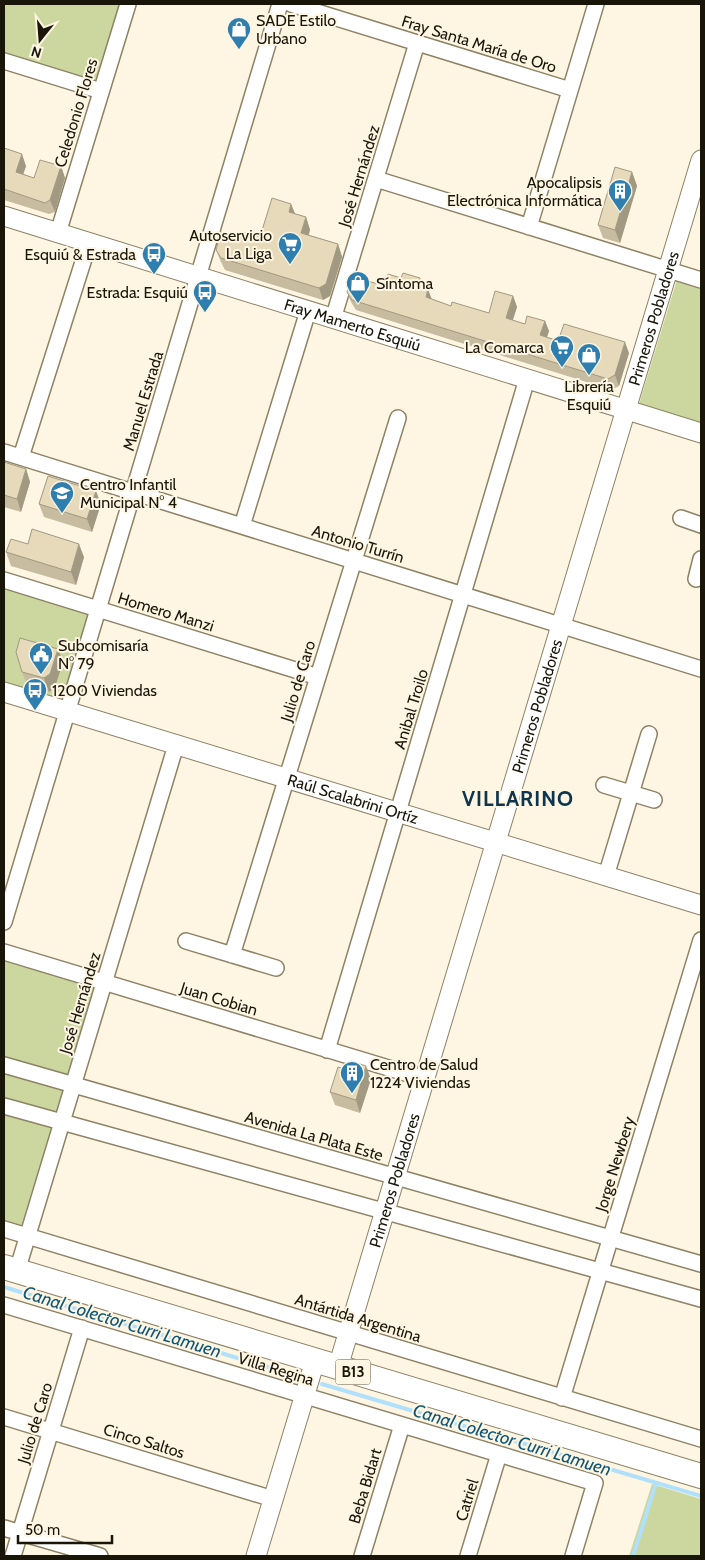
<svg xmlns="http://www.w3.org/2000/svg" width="705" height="1560" viewBox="0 0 705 1560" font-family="Cabin,sans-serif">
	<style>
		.green { fill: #ccd7a0 }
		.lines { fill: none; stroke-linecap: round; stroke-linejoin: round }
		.stream { stroke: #b1e0fd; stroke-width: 4 }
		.minor-casing { stroke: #8e8265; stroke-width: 18 }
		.tertiary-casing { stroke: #8e8265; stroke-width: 21 }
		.primary-casing { stroke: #8e8265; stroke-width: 26 }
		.minor { stroke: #fff; stroke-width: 15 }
		.tertiary { stroke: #fff; stroke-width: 19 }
		.primary { stroke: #fff; stroke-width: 24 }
		.wall { fill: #c7bba0 }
		.shaded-wall { fill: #a29982 }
		.building { fill: #e7daba; stroke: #a29982 }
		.labels { text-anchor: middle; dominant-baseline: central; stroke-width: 4; stroke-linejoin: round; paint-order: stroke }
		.shield { fill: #fef6e3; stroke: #5e584a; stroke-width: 1 }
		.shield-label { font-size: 15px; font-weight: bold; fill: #191509 }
		.poi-label { font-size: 16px; fill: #191509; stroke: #fef6e3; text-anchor: start }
		.street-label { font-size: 16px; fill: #191509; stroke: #fef6e3 }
		.water-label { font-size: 18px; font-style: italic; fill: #0e5679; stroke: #fef6e3 }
		.district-label { font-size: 21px; font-weight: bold; letter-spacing: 1px; fill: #0e354d; stroke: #fef6e3 }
	</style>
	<rect width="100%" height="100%" fill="#fef6e3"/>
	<path class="green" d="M4,4H122L97,84L4,55Z
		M678,276L701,282V423L639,404Z
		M4,580L98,609L68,711L4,692Z
		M4,958L98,987L24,1229L4,1223Z
		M652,1484L701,1499V1556H629Z"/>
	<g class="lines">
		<path class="stream" d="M4,1287L297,1376
			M322,1384L701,1496
			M633,1556L656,1483"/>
		<g class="minor-casing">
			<path id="minor" d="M291,4L570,90
				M4,61L101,91
				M376,179L701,280
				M529,227L596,4
				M58,233L128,4
				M333,319L417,43
				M4,452L701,669
				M21,457L89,243
				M681,518L701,525
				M242,526L308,311
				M696,579L701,559
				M4,580L318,677
				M604,785L654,800
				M606,876L649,734
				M4,922L280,4
				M186,941L276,968
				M4,952L425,1079
				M232,955L398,418
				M327,1050L527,379
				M4,1065L701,1264
				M4,1106L701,1299
				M4,1229L701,1439
				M17,1271L176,745
				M4,1305L595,1483L573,1556
				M562,1398L701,940
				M4,1417L273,1499
				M4,1528L100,1556
				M13,1556L82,1328
				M362,1556L402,1425
				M468,1556L499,1454"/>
		</g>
		<g class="tertiary-casing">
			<g id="tertiary">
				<path id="s1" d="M4,216L701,433"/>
				<path id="s2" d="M4,692L701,905"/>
				<path id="s3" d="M338,1367L701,160"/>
				<path d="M256,1556L315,1361"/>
			</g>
		</g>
		<g class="primary-casing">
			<path id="primary" d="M4,1267L701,1476"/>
		</g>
		<use href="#minor" class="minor"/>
		<use href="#tertiary" class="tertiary"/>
		<use href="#primary" class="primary"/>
	</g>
	<path class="wall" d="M4,148L26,166L23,174L34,178L61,166L65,178L55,212L49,214L4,200Z
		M632,172L637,186L620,243L603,238L598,225Z
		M291,204L295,214L306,217L310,230L309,235L338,244L342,257L330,296L323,300L225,270L221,262L216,250L242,238L260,237Z
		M384,286L424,288L432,299L451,306L489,313L513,296L517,307L513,320L525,324L545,321L549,331L547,337L558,341L629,353L619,386L612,390L356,310L351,302L347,292Z
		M4,462L26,469L30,482L21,512L4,507Z
		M39,504H101L92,532L44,517Z
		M28,544L84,557L76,585L11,566L6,552Z
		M63,662L55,687L49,692L27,685L22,672Z
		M371,1079L360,1113L335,1105L330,1092Z"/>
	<path class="shaded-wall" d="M22,154L26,166L20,184L16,172Z
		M61,166L65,178L55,212L50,200Z
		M632,172L637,186L620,243L615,230Z
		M291,204L296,216L289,212Z
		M306,217L310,230L305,245L301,233Z
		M338,244L342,257L330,296L323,300L319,288Z
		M420,278L424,288L417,286Z
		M428,289L432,300L426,297Z
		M513,296L517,307L510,328L506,318Z
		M545,321L549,331L544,346L540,335Z
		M625,342L629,353L619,386L615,375Z
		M26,469L30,482L21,512L17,499Z
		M96,491L101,504L92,532L87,519Z
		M79,544L84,557L76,585L71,572Z
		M58,649L63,662L55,687L49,692L44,678Z
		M366,1066L371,1079L360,1113L356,1100Z"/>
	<path class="building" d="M4,148L22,154L16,172L34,178L40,160L61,166L50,200L45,203L4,189Z
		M615,167L632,172L615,230L598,225Z
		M272,198L291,204L289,212L306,217L301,233L338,244L326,284L319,288L221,258L216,250L221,232L242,238L243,232L260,237Z
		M403,273L420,278L417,286L428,289L426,297L451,306L452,302L489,313L495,291L513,296L506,318L525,324L527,316L545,321L540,335L558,341L564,324L625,342L615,375L608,379L352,300L347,292L352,276L384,286L388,274L401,278Z
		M4,462L26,469L17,499L4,495Z
		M48,476L96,491L87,519L39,504Z
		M32,529L79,544L71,572L6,552L11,539L28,544Z
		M20,638L58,649L50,674L44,678L22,672L16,652Z
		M351,1061L366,1066L356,1100L330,1092L338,1067L348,1070Z"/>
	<defs>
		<g id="shop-pin" transform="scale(1.25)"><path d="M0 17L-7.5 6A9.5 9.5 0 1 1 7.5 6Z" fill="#2e7fb0" stroke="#fef6e3"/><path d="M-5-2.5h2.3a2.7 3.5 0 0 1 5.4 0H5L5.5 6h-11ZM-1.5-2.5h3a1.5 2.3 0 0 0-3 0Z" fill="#fff"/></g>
		<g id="building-pin" transform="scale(1.25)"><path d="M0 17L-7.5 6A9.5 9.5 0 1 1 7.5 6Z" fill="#2e7fb0" stroke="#fef6e3"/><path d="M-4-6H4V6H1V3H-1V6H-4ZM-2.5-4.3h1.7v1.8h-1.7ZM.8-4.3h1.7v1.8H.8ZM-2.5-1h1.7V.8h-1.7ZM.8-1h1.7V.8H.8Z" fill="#fff"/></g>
		<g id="supermarket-pin" transform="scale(1.25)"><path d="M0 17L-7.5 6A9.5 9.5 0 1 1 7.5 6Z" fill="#2e7fb0" stroke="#fef6e3"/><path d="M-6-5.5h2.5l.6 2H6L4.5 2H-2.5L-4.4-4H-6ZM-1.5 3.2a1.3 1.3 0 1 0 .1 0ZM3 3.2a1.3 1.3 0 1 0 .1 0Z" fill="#fff"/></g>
		<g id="bus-pin" transform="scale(1.25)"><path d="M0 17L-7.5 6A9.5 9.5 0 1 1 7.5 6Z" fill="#2e7fb0" stroke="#fef6e3"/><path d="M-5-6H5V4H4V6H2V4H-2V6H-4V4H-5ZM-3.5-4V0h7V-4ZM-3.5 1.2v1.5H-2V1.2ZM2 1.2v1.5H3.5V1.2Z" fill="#fff"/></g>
		<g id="school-pin" transform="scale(1.25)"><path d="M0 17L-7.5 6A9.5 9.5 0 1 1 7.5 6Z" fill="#2e7fb0" stroke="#fef6e3"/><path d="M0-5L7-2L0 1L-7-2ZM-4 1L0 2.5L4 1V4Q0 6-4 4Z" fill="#fff"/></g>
		<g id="civic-pin" transform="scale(1.25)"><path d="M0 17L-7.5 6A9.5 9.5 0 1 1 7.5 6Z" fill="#2e7fb0" stroke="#fef6e3"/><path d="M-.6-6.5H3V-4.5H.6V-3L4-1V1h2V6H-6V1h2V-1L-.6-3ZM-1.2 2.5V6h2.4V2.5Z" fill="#fff"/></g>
	</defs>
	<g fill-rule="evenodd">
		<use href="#shop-pin" x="239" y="29"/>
		<use href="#building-pin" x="620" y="191"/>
		<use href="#supermarket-pin" x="290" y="244"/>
		<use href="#bus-pin" x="154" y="254"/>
		<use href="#shop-pin" x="358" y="283"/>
		<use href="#bus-pin" x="205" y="292"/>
		<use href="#supermarket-pin" x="562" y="347"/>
		<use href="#shop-pin" x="589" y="355"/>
		<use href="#school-pin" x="62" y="493"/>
		<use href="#civic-pin" x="41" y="654"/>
		<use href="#bus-pin" x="35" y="690"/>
		<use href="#building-pin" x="352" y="1073"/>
	</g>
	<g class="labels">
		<rect class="shield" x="335.5" y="1359.5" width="35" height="25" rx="4"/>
		<g class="shield-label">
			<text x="353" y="1372">B13</text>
		</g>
		<g class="poi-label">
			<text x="256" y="20">SADE Estilo<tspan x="256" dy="18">Urbano</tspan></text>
			<text x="602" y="182" text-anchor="end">Apocalipsis<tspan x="602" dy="18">Electrónica Informática</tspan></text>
			<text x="272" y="235" text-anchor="end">Autoservicio<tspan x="272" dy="18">La Liga</tspan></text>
			<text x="136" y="254" text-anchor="end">Esquiú &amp; Estrada</text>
			<text x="376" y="283">Síntoma</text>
			<text x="188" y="292" text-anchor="end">Estrada: Esquiú</text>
			<text x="544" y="347" text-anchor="end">La Comarca</text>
			<text x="589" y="386" text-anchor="middle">Librería<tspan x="589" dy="18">Esquiú</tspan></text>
			<text x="80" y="484">Centro Infantil<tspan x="80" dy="18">Municipal N° 4</tspan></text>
			<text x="58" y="645">Subcomisaría<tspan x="58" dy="18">N° 79</tspan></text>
			<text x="52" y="690">1200 Viviendas</text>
			<text x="370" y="1064">Centro de Salud<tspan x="370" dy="18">1224 Viviendas</tspan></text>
		</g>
		<g class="street-label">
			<text transform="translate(479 44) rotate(17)">Fray Santa María de Oro</text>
			<text transform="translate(76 113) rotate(-73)">Celedonio Flores</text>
			<text transform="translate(359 176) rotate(-73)">José Hernández</text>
			<text stroke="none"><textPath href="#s3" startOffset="1095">Primeros Pobladores</textPath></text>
			<text stroke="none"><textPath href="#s1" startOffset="365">Fray Mamerto Esquiú</textPath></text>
			<text transform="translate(143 401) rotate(-73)">Manuel Estrada</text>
			<text transform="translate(358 544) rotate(17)">Antonio Turrín</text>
			<text transform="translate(166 612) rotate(17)">Homero Manzi</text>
			<text transform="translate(298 681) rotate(-73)">Julio de Caro</text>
			<text stroke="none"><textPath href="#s3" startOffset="690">Primeros Pobladores</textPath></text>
			<text transform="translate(411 709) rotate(-73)">Anibal Troilo</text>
			<text stroke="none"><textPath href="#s2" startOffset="365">Raúl Scalabrini Ortíz</textPath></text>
			<text transform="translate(219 999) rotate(17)">Juan Cobian</text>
			<text transform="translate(80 1003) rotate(-73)">José Hernández</text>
			<text transform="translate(314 1136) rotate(16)">Avenida La Plata Este</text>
			<text transform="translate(615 1164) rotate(-73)">Jorge Newbery</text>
			<text stroke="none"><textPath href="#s3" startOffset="195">Primeros Pobladores</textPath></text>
			<text transform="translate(358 1318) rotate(17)">Antártida Argentina</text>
			<text transform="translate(276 1369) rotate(17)">Villa Regina</text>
			<text transform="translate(35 1423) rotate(-73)">Julio de Caro</text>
			<text transform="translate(144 1441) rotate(17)">Cinco Saltos</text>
			<text transform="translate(365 1486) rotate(-73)">Beba Bidart</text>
			<text transform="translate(467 1500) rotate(-73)">Catriel</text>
		</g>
		<g class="water-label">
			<text transform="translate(122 1322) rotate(17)">Canal Colector Curri Lamuen</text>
			<text transform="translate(512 1440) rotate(17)">Canal Colector Curri Lamuen</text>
		</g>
		<g class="district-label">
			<text x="518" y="798">VILLARINO</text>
		</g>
	</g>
	<rect width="705" height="1560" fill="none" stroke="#191509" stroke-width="10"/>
	<g transform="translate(40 40) rotate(197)" stroke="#fef6e3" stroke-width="4" paint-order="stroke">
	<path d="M0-4L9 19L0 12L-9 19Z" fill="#191509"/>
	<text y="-8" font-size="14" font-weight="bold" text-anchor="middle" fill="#191509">N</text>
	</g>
	<path d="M18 1535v8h94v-8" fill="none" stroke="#191509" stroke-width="2.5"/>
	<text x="25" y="1535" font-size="15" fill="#191509" stroke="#fef6e3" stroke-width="4" paint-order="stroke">50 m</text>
</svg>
